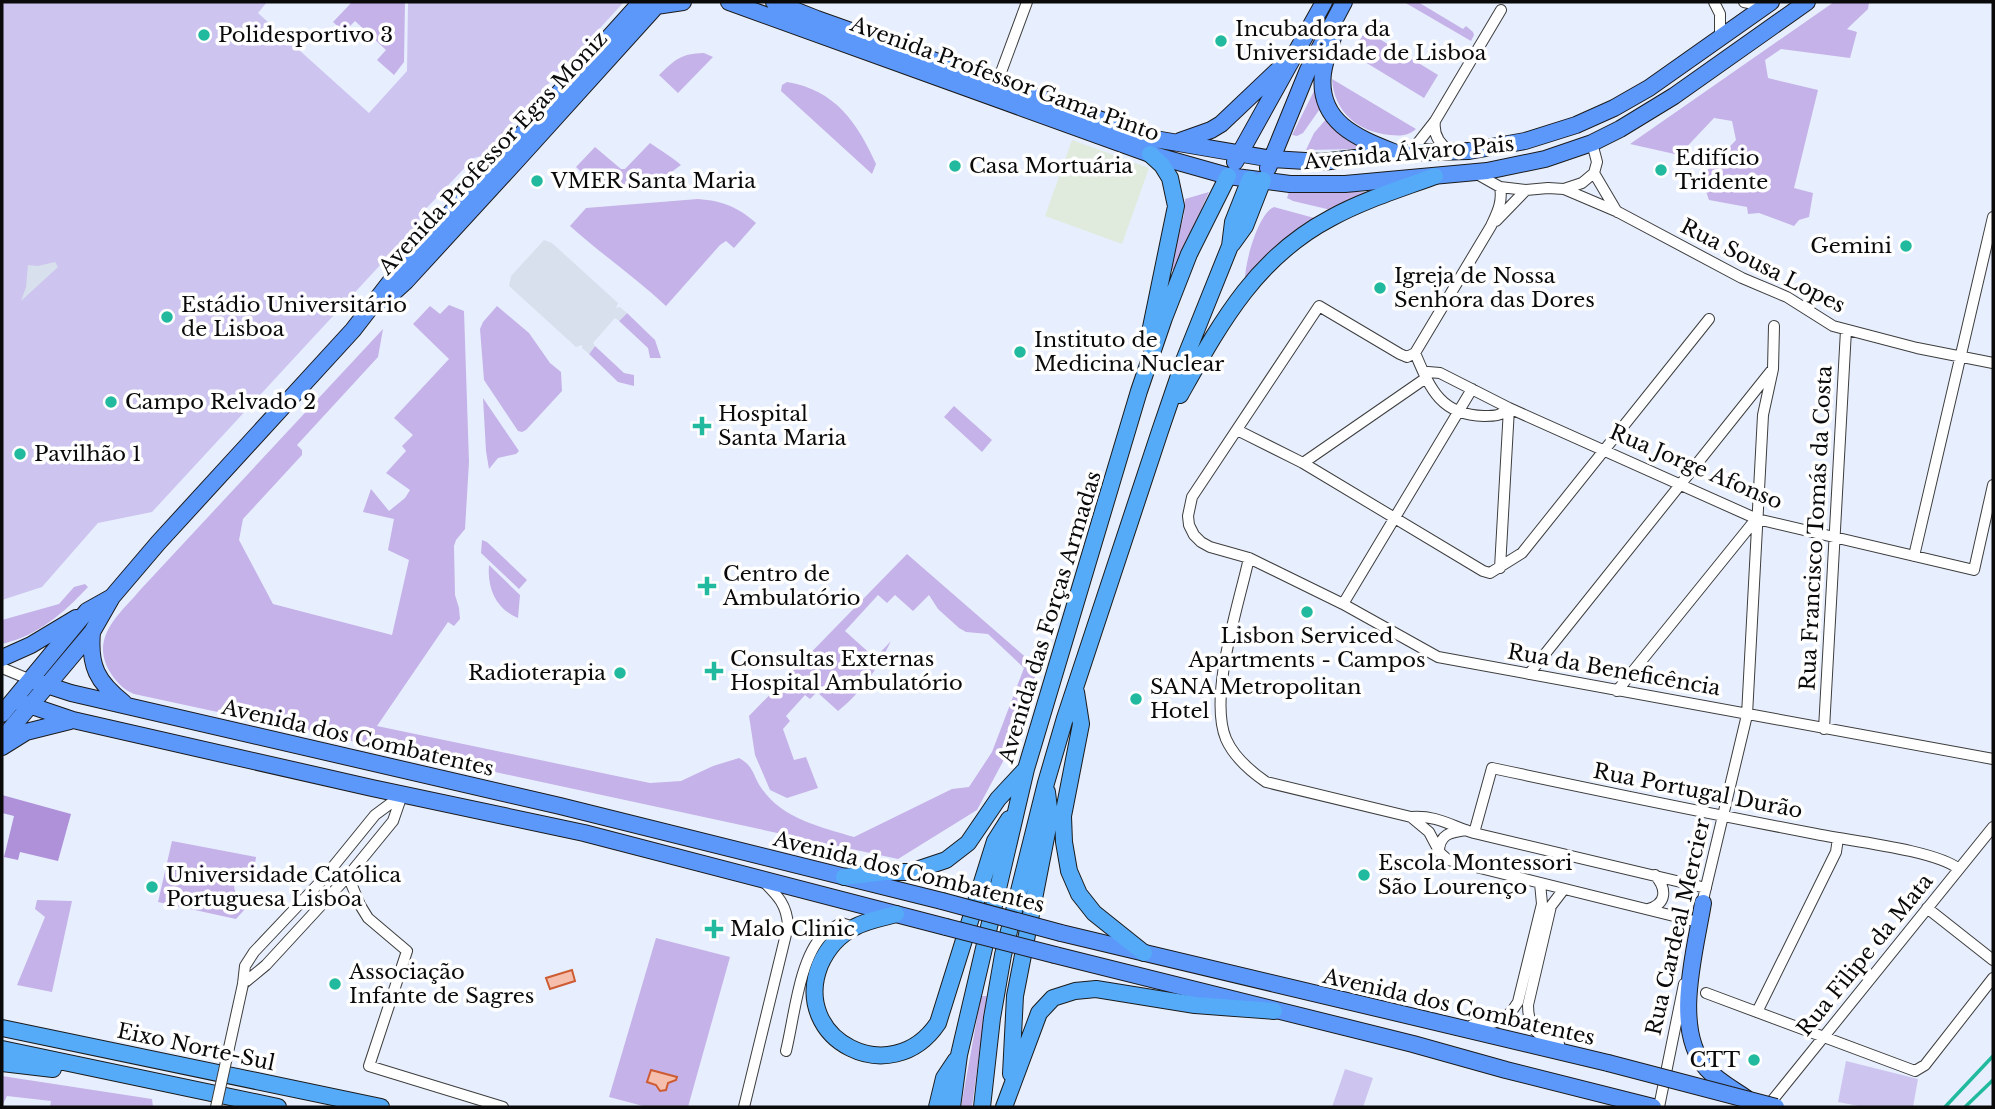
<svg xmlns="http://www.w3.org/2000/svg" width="1995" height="1109" viewBox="0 0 1995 1109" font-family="'Libre Baskerville',serif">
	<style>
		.industrial { fill: #e0eadd }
		.green { fill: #c5b2e8 }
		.forest { fill: #af91d9 }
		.pitch { fill: #cdc4ef }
		.plaza { fill: #d8e0ed }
		.water { fill: #f6beac; stroke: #ce5c32; stroke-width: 2 }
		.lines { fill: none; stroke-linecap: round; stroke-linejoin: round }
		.minor-casing { stroke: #3d3d3d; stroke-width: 12 }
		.primary-casing { stroke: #1b1b1b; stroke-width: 18 }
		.trunk-casing { stroke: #1b1b1b; stroke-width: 18 }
		.minor { stroke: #fff; stroke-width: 10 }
		.primary { stroke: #5c97fa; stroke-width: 16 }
		.trunk { stroke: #55abf8; stroke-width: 16 }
		.rail { stroke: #22ba9f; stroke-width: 3.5 }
		.minor-bridge-casing { stroke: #3d3d3d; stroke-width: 12; stroke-linecap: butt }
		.primary-bridge-casing { stroke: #1b1b1b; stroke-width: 18; stroke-linecap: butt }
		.minor-bridge { stroke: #fff; stroke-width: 10 }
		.primary-bridge { stroke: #5c97fa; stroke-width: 16 }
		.poi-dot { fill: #22ba9f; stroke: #fff; stroke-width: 2.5 }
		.labels { text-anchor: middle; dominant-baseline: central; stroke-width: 7; stroke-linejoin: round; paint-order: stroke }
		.poi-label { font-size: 21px; fill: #0a0a0a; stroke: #fff; text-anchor: start }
		.street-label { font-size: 21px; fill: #0a0a0a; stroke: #fff }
	</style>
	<rect width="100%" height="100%" fill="#e7efff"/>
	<path class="industrial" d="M1072,140L1149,168L1122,244L1045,216Z"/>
	<path class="green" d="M352,2H405L404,62L394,75L377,60L386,50L355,21L344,32L333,22Z
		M1404,2H1418L1463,29L1466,26L1473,32L1474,35L1471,41Z
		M1834,2H1869L1868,9L1847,29L1857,32L1850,58L1781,49L1765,60L1768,78L1818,90L1794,188L1813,193L1809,217L1799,220L1794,226L1759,213L1748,214L1747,207L1709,200L1701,177L1736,140L1732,121L1714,118L1679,155L1630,144Z
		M1374,16L1381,21L1373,35L1438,75L1424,98L1352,54Z
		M704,53L713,57L678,93L659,75C676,59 680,54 704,53Z
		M1332,79L1416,129C1408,136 1400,136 1390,135C1358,132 1334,112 1332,79Z
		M787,82C835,90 857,122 876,164L872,174L781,91L782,85Z
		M1316,87L1322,106L1303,133L1297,136L1292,135Z
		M1328,117L1338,131L1361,147V149L1306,150L1314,133Z
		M650,143C661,151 671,156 681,165L651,187L580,190L589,179L576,167L595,147L621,169H625Z
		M1209,192L1174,270H1169L1184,215L1185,199Z
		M1289,192H1366L1368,193L1331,210L1293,201L1287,198Z
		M698,199C723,201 738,207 756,223L734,248L726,241L720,245L666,306C635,277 601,254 570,226L586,208Z
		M1274,207L1318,219L1245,282C1244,265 1258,213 1274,207Z
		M449,305L464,311L469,462L465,529L456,540L454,546L455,595L459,608L460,619L454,626L448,622L377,726L650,783L681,781L713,766L739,758C755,767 752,775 762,789C783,819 821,827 854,837L952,789L969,787L992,752L1024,668L988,634L966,632L959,628L938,609L929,595L913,611L895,595L887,603L878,595L845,631L875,658L891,641C877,669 863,691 838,711L817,692L810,699L805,695L786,716L790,721L783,729L794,760L806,757L818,788L787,798L770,790L755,755L749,716L907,554L1038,668L1015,739L977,810L898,859L134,694C124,690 116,682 110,672C89,637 120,614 141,589L383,329L378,357L297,445L302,450V455L243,519L239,540L273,604L392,635L409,560L388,550L394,519L363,512L371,489L389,511L405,498L410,490L386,473L406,451L402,446L413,435L394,418L449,359L413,324L430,306L440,314Z
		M497,306L529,333L550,363L561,372L562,391L526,430L522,432L518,431L484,380L480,329L483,322Z
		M627,313L655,340L661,358H650L648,348L619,321Z
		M595,346L624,373L634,375V386L618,382L589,354Z
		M483,398L519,451L516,454L498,458L489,469L486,451Z
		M954,406L992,440L982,452L944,417Z
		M482,540L487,542L527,580L519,589L481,553Z
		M489,565L520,595L518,618C496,609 487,588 489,565Z
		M85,584L88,587C64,613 37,636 2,644V620L59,604L74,587Z
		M172,841L256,857L254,870L240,868C235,877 232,884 236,894L255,898L236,919L158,902Z
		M37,900L72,901L52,992L17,985L45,917L35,909Z
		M656,938L730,957L688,1107H647L609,1097Z
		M981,996H987L972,1107H961Z
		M2,1076L152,1099L153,1107H50L51,1101L7,1096L2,1106Z"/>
	<path class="forest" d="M2,795L71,814L58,861L20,852L18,860L4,857L14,816L2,813Z"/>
	<path class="pitch" d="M2,2H267L258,13L369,113L407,71L408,2H624L482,156L474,158L420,215L419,223L152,512L98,523L42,587L2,600Z
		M1846,1061L1918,1079L1913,1107H1864L1838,1102Z
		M1345,1069L1373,1078L1363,1107H1332Z"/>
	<path class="plaza" d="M544,240L552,243L618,303L616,308L620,307L627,313L619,321L615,318L593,343L595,346L589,354L582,348V345L576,347L509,286L511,276Z
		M55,262L58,267L21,301L26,287L28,265L38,266Z"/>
	<path class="water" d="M572,970L575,981L550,989L546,978Z
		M651,1070L677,1077L676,1080L668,1083L666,1090L660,1091L656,1085L647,1082Z"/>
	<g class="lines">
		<g class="minor-casing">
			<path id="minor" d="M1714,2L1720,14V38
				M1744,2L1764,6
				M997,83L1027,2
				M1435,121C1433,135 1439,144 1450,151
				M1592,143L1597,162L1594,173L1617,212
				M1410,153L1435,121L1501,10
				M1477,174L1500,187C1503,202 1497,213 1491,226L1415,353L1407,357L1400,354L1319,306L1192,497L1188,516L1189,525L1194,535L1201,542L1210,547L1249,558L1343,604L1438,657L1993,759
				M1500,187L1526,190L1548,188L1564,189L1618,212L1742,278L1787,297L1833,326L1917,348L1993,363
				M1564,189L1582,183L1594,173
				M1496,221L1526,190
				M1415,353C1430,388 1440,415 1484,416C1494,416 1502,416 1509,408
				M1237,430L1303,463L1483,571L1490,573L1522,553L1709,319
				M1303,463L1426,378L1428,372L1440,373L1509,408L1757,519L1974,570L1993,485
				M1914,556L1993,217
				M1249,558C1239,604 1208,696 1226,739C1234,757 1250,771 1266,782L1411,817C1437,815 1451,826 1474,833L1706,888
				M1500,568L1509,408
				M1343,604L1472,389
				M2,668L31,680
				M1529,674L1771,371
				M1617,691L1756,519
				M1824,729L1846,330
				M1411,817L1429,832L1439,851
				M1466,830C1451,832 1439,834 1439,852L1448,860L1698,922
				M1474,833L1492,768C1600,791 1707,813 1816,834C1850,841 1935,850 1959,869
				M348,876L360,905L368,918L407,951L369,1066L503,1107
				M1701,908L1747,715L1763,415L1773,369L1774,326
				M1927,908L1993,960
				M1648,909C1667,904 1667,889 1655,875
				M243,984L245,966L254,952L323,879L375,815L402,795
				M243,984L266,965L348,876L393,821L402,795
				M1706,993L1915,1071L1925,1065L1993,978
				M1757,1012L1836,852L1838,838
				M1472,1025C1494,1025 1506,1022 1518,1002L1542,904L1540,883
				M1559,1044C1537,1038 1528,1027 1528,1005L1551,906L1564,889
				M786,1051C794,1019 799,959 823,935C828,930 835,927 841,923L854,927
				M744,1107L788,926C787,905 778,896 764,882
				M1659,1107L1684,984
				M1767,1107L1993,827"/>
		</g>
		<g class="primary-casing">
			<path id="primary" d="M729,2L1150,154L1228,176L1290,184H1345L1487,171L1545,159L1592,143L1620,129L1674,96L1807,2
				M774,2L817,19L1155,139L1272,159L1322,162L1397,153L1469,151L1525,141L1576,125L1614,108L1649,88L1771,2
				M656,6L683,2
				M1335,31C1331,45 1325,58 1323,73C1317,123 1358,138 1396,153
				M1180,141L1211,130L1221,124L1279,69
				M1235,162L1324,2
				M1268,168L1308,70L1344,2
				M384,301L406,281L518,159L660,2
				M92,632C89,666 97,682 124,703
				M2,658L31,645L76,618
				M31,680L71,693L560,806L942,901
				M14,700L73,720L372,788L584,833L946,927
				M2,714L87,611L112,597
				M2,739L92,632L112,597L158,543L353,330L401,268L641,2
				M2,747L26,732L70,721
				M1703,903C1695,952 1672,1030 1707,1069C1718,1081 1733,1089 1746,1098
				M1061,933L1608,1063
				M1055,955L1413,1044L1506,1070L1653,1107"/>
		</g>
		<g class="trunk-casing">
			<path id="trunk" d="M1232,244L1245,226L1263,180
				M1149,337L1176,206L1170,178L1162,165L1150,154
				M1180,395C1220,324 1255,258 1331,218C1364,200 1400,189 1435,176
				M1076,692L1081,724L1063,816L1064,842L1069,871L1079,894L1094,913L1144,953
				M844,877L885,872H910L946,860L968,843L998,799L1024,771
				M896,914C883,918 868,920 855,927C839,935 827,949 820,965C790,1040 892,1092 938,1023L995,841L1009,819
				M2,1028L381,1107
				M2,1049L278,1107
				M2,1063L53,1069
				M1011,1074L1015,996L1050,817L1047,792
				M937,1107L944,1078L956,1060
				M952,1107L959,1055L1026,769L1139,391L1164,318L1189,254L1228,176
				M982,1107L992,1018L1003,955L1046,783L1065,718L1160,431L1185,358L1230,246L1233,222L1250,179
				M1004,1107L1039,1013L1053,998L1075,991L1096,989L1195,1005L1274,1011"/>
		</g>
		<use href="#minor" class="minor"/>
		<use href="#primary" class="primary"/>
		<use href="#trunk" class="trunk"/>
		<path class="rail" d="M1945,1107L1993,1056
			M1965,1107L1993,1080"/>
		<g class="minor-bridge-casing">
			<path id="minor-bridge" d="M216,1107L243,984"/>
		</g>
		<g class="primary-bridge-casing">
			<path id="primary-bridge" d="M942,901L1061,933
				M946,927L1055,955
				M1608,1063L1776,1107"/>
		</g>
		<use href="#minor-bridge" class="minor-bridge"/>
		<use href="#primary-bridge" class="primary-bridge"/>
	</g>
	<g class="poi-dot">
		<circle cx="204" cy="35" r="7"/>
		<circle cx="1221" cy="41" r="7"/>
		<circle cx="955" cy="166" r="7"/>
		<circle cx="1661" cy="170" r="7"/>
		<circle cx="537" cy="181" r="7"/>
		<circle cx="1906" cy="246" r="7"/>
		<circle cx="1380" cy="288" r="7"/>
		<circle cx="167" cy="317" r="7"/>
		<circle cx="1020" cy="352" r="7"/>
		<circle cx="111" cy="402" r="7"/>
		<path d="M698.5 415.5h7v7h7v7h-7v7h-7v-7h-7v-7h7z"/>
		<circle cx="20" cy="454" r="7"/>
		<path d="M703.5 575.5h7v7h7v7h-7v7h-7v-7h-7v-7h7z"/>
		<circle cx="1307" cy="612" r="7"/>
		<path d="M710.5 660.5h7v7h7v7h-7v7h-7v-7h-7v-7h7z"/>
		<circle cx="620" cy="673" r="7"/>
		<circle cx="1136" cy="699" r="7"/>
		<circle cx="1364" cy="875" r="7"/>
		<circle cx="152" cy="887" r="7"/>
		<path d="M710.5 918.5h7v7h7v7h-7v7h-7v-7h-7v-7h7z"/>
		<circle cx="335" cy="984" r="7"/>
		<circle cx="1754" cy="1060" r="7"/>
	</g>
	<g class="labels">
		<g class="poi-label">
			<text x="1235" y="29">Incubadora da<tspan x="1235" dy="24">Universidade de Lisboa</tspan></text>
			<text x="218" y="35">Polidesportivo 3</text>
			<text x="1675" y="158">Edifício<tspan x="1675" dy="24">Tridente</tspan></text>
			<text x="969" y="166">Casa Mortuária</text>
			<text x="551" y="181">VMER Santa Maria</text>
			<text x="1892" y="246" text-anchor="end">Gemini</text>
			<text x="1394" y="276">Igreja de Nossa<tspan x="1394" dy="24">Senhora das Dores</tspan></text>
			<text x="181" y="305">Estádio Universitário<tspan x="181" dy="24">de Lisboa</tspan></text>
			<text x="1034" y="340">Instituto de<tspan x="1034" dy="24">Medicina Nuclear</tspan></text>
			<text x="125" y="402">Campo Relvado 2</text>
			<text x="718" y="414">Hospital<tspan x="718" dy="24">Santa Maria</tspan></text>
			<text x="34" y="454">Pavilhão 1</text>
			<text x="723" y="574">Centro de<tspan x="723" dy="24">Ambulatório</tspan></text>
			<text x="1307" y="636" text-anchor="middle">Lisbon Serviced<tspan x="1307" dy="24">Apartments - Campos</tspan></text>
			<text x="730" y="659">Consultas Externas<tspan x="730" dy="24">Hospital Ambulatório</tspan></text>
			<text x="606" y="673" text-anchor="end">Radioterapia</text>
			<text x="1150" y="687">SANA Metropolitan<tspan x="1150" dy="24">Hotel</tspan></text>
			<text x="1378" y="863">Escola Montessori<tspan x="1378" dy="24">São Lourenço</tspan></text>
			<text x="166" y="875">Universidade Católica<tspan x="166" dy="24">Portuguesa Lisboa</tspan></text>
			<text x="730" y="929">Malo Clinic</text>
			<text x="349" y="972">Associação<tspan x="349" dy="24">Infante de Sagres</tspan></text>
			<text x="1740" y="1060" text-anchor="end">CTT</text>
		</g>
		<g class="street-label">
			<text transform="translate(1005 79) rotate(20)">Avenida Professor Gama Pinto</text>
			<text transform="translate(493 153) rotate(-47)">Avenida Professor Egas Moniz</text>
			<text transform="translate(1409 153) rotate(-5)">Avenida Álvaro Pais</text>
			<text transform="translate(1763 266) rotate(27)">Rua Sousa Lopes</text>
			<text transform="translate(1696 467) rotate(23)">Rua Jorge Afonso</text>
			<text transform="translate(1816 528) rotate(-87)">Rua Francisco Tomás da Costa</text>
			<text transform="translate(1050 617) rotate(-73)">Avenida das Forças Armadas</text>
			<text transform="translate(1614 670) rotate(10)">Rua da Beneficência</text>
			<text transform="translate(358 738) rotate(13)">Avenida dos Combatentes</text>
			<text transform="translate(1698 791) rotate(11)">Rua Portugal Durão</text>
			<text transform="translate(909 872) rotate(14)">Avenida dos Combatentes</text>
			<text transform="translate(1678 927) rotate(-77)">Rua Cardeal Mercier</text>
			<text transform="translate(1865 955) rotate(-51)">Rua Filipe da Mata</text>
			<text transform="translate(1459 1007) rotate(13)">Avenida dos Combatentes</text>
			<text transform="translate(196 1047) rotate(12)">Eixo Norte-Sul</text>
		</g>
	</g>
	<rect width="1995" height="1109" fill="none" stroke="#0a0a0a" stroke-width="7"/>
</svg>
